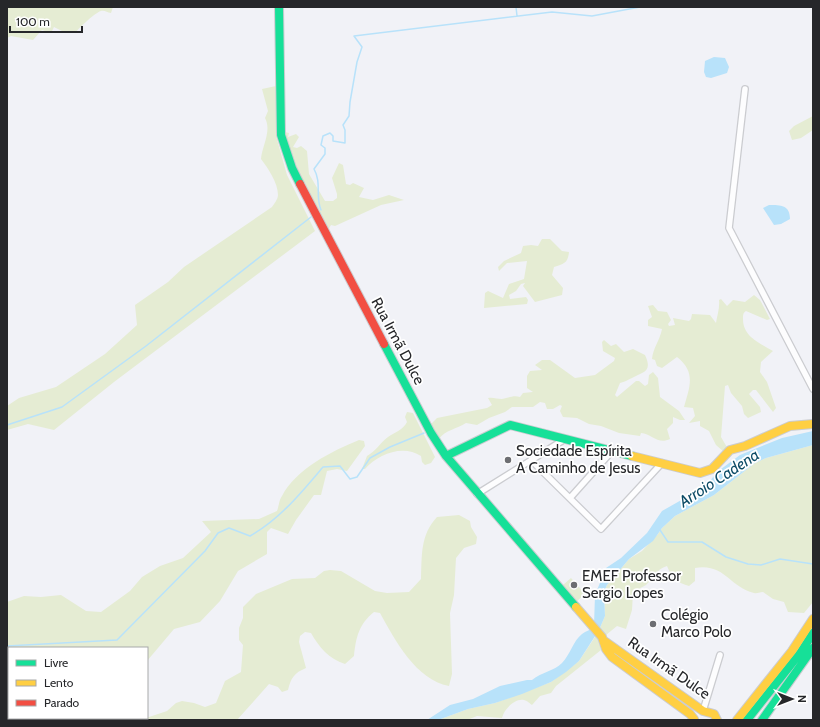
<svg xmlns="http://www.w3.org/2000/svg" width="820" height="727" viewBox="0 0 820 727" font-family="Cabin,sans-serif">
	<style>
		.green { fill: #e5ecd3 }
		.water { fill: #b8e2fa }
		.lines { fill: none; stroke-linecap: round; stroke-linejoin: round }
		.stream { stroke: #b8e2fa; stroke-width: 1.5 }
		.street-casing { stroke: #cbccd0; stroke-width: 8 }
		.fast-casing { stroke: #cbccd0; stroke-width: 10 }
		.slow-casing { stroke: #cbccd0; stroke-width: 10 }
		.jam-casing { stroke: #cbccd0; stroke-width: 10 }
		.street { stroke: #fdfdfe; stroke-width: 5.5 }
		.fast { stroke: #16e098; stroke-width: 8 }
		.slow { stroke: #ffcf43; stroke-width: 8 }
		.jam { stroke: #f24e42; stroke-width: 8 }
		.poi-dot { fill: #6d6e72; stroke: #fff; stroke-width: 1.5 }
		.labels { text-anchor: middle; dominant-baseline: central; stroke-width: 3.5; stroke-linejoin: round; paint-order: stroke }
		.street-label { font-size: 15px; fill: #26272a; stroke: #fff }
		.poi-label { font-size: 15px; fill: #26272a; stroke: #fff; text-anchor: start }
		.water-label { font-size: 16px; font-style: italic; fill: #0d4c67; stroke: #fff }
	</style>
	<rect width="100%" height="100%" fill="#f1f2f7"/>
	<path class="green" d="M7,7H113L111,13C107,13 105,10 101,11C96,12 80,27 76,32L66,33L54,27L51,33L42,30L33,40L11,36L7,38Z
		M276,86V136L287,175L315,231L114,382L54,430L28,424L7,430V406L19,398L56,387L105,354L137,325L135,305L168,282L184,267L272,207C274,204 278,199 278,195C278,183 268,168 261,159C262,146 272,131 265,118L268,111L262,89Z
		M813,116V130L801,138L792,140L789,131L794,126Z
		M285,132L289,133L288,137L296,134L299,137L293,147L297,148L301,146L307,151L309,174L325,201H333L337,198V194L332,178L339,163L343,165L346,184L350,185L353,183L364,188L359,197L373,200L389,195L404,200L381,205L335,226L331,225L327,232C311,200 290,167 285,132Z
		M542,239H550L562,251L569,252C568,263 564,264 554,267L552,275L563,288L562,295L535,302L523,286L525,283L521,284L516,291L509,295L510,299L526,297L528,300L527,304L484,308L485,293L488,291L503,298L509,284L524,279L527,261L507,263L499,271L498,267L504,261L521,253L523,246L531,245L538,246Z
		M754,295L760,300L770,319L767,320L746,311C743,313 743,315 743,319C743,337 760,343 773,351L761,362L760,372L767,382L776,408L773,412L756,390H753L749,394L760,407L761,412L748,418L744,414L742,406L731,393L728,385L725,386L721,437L728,449L724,452L716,445L709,431L700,426V421L689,423L695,416L693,408L684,407C690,386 696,372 677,357L662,368L657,366L655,360L652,359C653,348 660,340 662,329L648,326V320L652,317L648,306L653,305L658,311L667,312L671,320L668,324L669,326L675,325L673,318L689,321L691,319L692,314L710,315L716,323C717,316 720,308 719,300L721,299L727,306L733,300L745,302Z
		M604,340L611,346L616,344L624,352L633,349L645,355C653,372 643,372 632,378C627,380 625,382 620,383L615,395L617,397L636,381H639L645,386L648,384L649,375L653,372L658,378L660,397L679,411L685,420H680L673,417V423L667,429L670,439C658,445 652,434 641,433L640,436L619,433L601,426L589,424L577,418L563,417L560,411L562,406L560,405L553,409H547L545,403L540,402L533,407H512L505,412L489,418L477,425L466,423C457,429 445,430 439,439L431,424L437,418L487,408L492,405L488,398C493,397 497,399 502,399C509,398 513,395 520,397L523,393L533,392L527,388V376L530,371L542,370L535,365L542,360H550L575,378L595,375L614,361L615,358L603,351L602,342Z
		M407,412L413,413L435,457L431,463L425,465L422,462L421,456C403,444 378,454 365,469H362L367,456C377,450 379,444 388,437C395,432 403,430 407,422L405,417Z
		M359,440L364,441L365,446L347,471L337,469L327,471L321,495H314L296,520L288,534L271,528L267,532V554L238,571L220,601L200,622L174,629L147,661V648H9V678H7V602L24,596L41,597L61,595L86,611L101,612L130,591L142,577L160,566L183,558L211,532L202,521L259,519L277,511C279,506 279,500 282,496C296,469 332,451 359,440Z
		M813,445V602L804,613L788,612L784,602L773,599L763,592C759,592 757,594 754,593C729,587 725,563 695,568V581L689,586C676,582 672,578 667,566C656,569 654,578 646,585C641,588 637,589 633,593L632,610L626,629L617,626L606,635L599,630L605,616L604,592L607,585L629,559L642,551L658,534L662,528L675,516L714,495L755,463L766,458Z
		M459,515L470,521L471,527L477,537L476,544L464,548L456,558L454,595L450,613L452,674L449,686C416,680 395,640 380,613L374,612C359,624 356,637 354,656L345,664C329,659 319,647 311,633L305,632L300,636L299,642L306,668C294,673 291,678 288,690L282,692L278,687L269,684L237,720H140L167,711L176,703L182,701L194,703L205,707L216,703L225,681L241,672L243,645L239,640V628L243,618V607L256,594L292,579L315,578L324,571L330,570L341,571L375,591L387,593L409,592L421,579C422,556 420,535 437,517Z
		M571,578L585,594L576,602L563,585Z
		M597,634L601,650L556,686L551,693L540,696L532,705C529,703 528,701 524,700C515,698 504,709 502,718L477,716L467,720H438L468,709L495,703L551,682L579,661Z
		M9,716V718H119V720H7Z"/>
	<path class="water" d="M714,57L725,58L729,67L727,73L711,78L706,77L704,72L705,61Z
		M769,205C781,205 790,205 790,219L781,224L774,225L763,208Z
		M813,431V445L766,458L755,463L714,495L675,516L662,528L653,541L629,559L607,585L604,592L605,616L599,630L579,661L566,672L551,682L522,694L495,703L468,709L438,720H427L450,705L473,699L500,686L527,680H532C542,672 554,671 562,663C570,655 573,641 582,634C587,630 591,631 594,625L595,595L606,568L621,558L647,533L662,511L706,486L717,472L740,455L782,438Z"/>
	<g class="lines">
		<path class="stream" d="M516,7L517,16
			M321,210C315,196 322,183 314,169L325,154V148L321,145L323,136L330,133L333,136V141L345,143V130L343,125L349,116L350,102L357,62L362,47L354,36L552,12L592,16L640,7
			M7,425L62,407L146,346L311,217
			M660,530L668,542H702L726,557L748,564L761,565L780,559L813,564
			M7,646L117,640L205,551L218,533L229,528L250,536C280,519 301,493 323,467L340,466L350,479L357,477L370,458L390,447L424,433"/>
		<g class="street-casing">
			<path id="street" d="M745,89L729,228L813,389
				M531,460L601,529L662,463
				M477,494L565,439
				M570,498L612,451
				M703,711L720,655"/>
		</g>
		<g class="fast-casing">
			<path id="fast" d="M279,7L281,135L292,168L300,184
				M384,344L431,433L446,456L576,607
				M446,456L510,425L632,456
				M747,720L801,652L813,633
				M762,720L813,648"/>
		</g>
		<g class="slow-casing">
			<path id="slow" d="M632,456L700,473L712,469L730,450L745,446L790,426L813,424
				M576,607L602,637L606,649L612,657L690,714L694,719
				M603,640L703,711L714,714L717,720
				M737,720L792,651L813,619"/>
		</g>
		<g class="jam-casing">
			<path id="jam" d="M300,184L384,344"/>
		</g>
		<use href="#street" class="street"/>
		<use href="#fast" class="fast"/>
		<use href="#slow" class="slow"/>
		<use href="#jam" class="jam"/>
	</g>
	<g class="poi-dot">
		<circle cx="508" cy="460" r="4"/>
		<circle cx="574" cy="585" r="4"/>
		<circle cx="653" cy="624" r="4"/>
	</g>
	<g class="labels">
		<g class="street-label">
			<text transform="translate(398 341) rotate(62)">Rua Irmã Dulce</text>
			<text transform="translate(669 668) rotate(35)">Rua Irmã Dulce</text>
		</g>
		<g class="poi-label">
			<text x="516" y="451">Sociedade Espírita<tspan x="516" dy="17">A Caminho de Jesus</tspan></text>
			<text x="582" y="576">EMEF Professor<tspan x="582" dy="17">Sergio Lopes</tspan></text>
			<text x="661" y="615">Colégio<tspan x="661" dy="17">Marco Polo</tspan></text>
		</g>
		<g class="water-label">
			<text transform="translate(719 478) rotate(-33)">Arroio Cadena</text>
		</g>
	</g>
	<rect width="820" height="727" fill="none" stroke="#26272a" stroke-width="16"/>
	<rect x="8" y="647" width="140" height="72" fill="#ffffff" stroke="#a8a9aa"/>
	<rect x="16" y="660" width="20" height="6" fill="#16e098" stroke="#a8a9aa"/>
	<text x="44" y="667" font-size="12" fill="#26272a">Livre</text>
	<rect x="16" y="680" width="20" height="6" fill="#ffcf43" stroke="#a8a9aa"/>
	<text x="44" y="687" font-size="12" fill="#26272a">Lento</text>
	<rect x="16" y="700" width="20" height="6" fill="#f24e42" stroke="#a8a9aa"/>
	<text x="44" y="707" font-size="12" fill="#26272a">Parado</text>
	<g transform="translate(792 699) rotate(90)" stroke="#ffffff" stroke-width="3" paint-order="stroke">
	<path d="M0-3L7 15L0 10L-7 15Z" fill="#26272a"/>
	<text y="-6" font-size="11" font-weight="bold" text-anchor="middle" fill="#26272a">N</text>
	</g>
	<path d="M10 26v6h72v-6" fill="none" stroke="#26272a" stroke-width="2"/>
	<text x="16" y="26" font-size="12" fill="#26272a" stroke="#ffffff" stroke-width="3" paint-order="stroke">100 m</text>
</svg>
